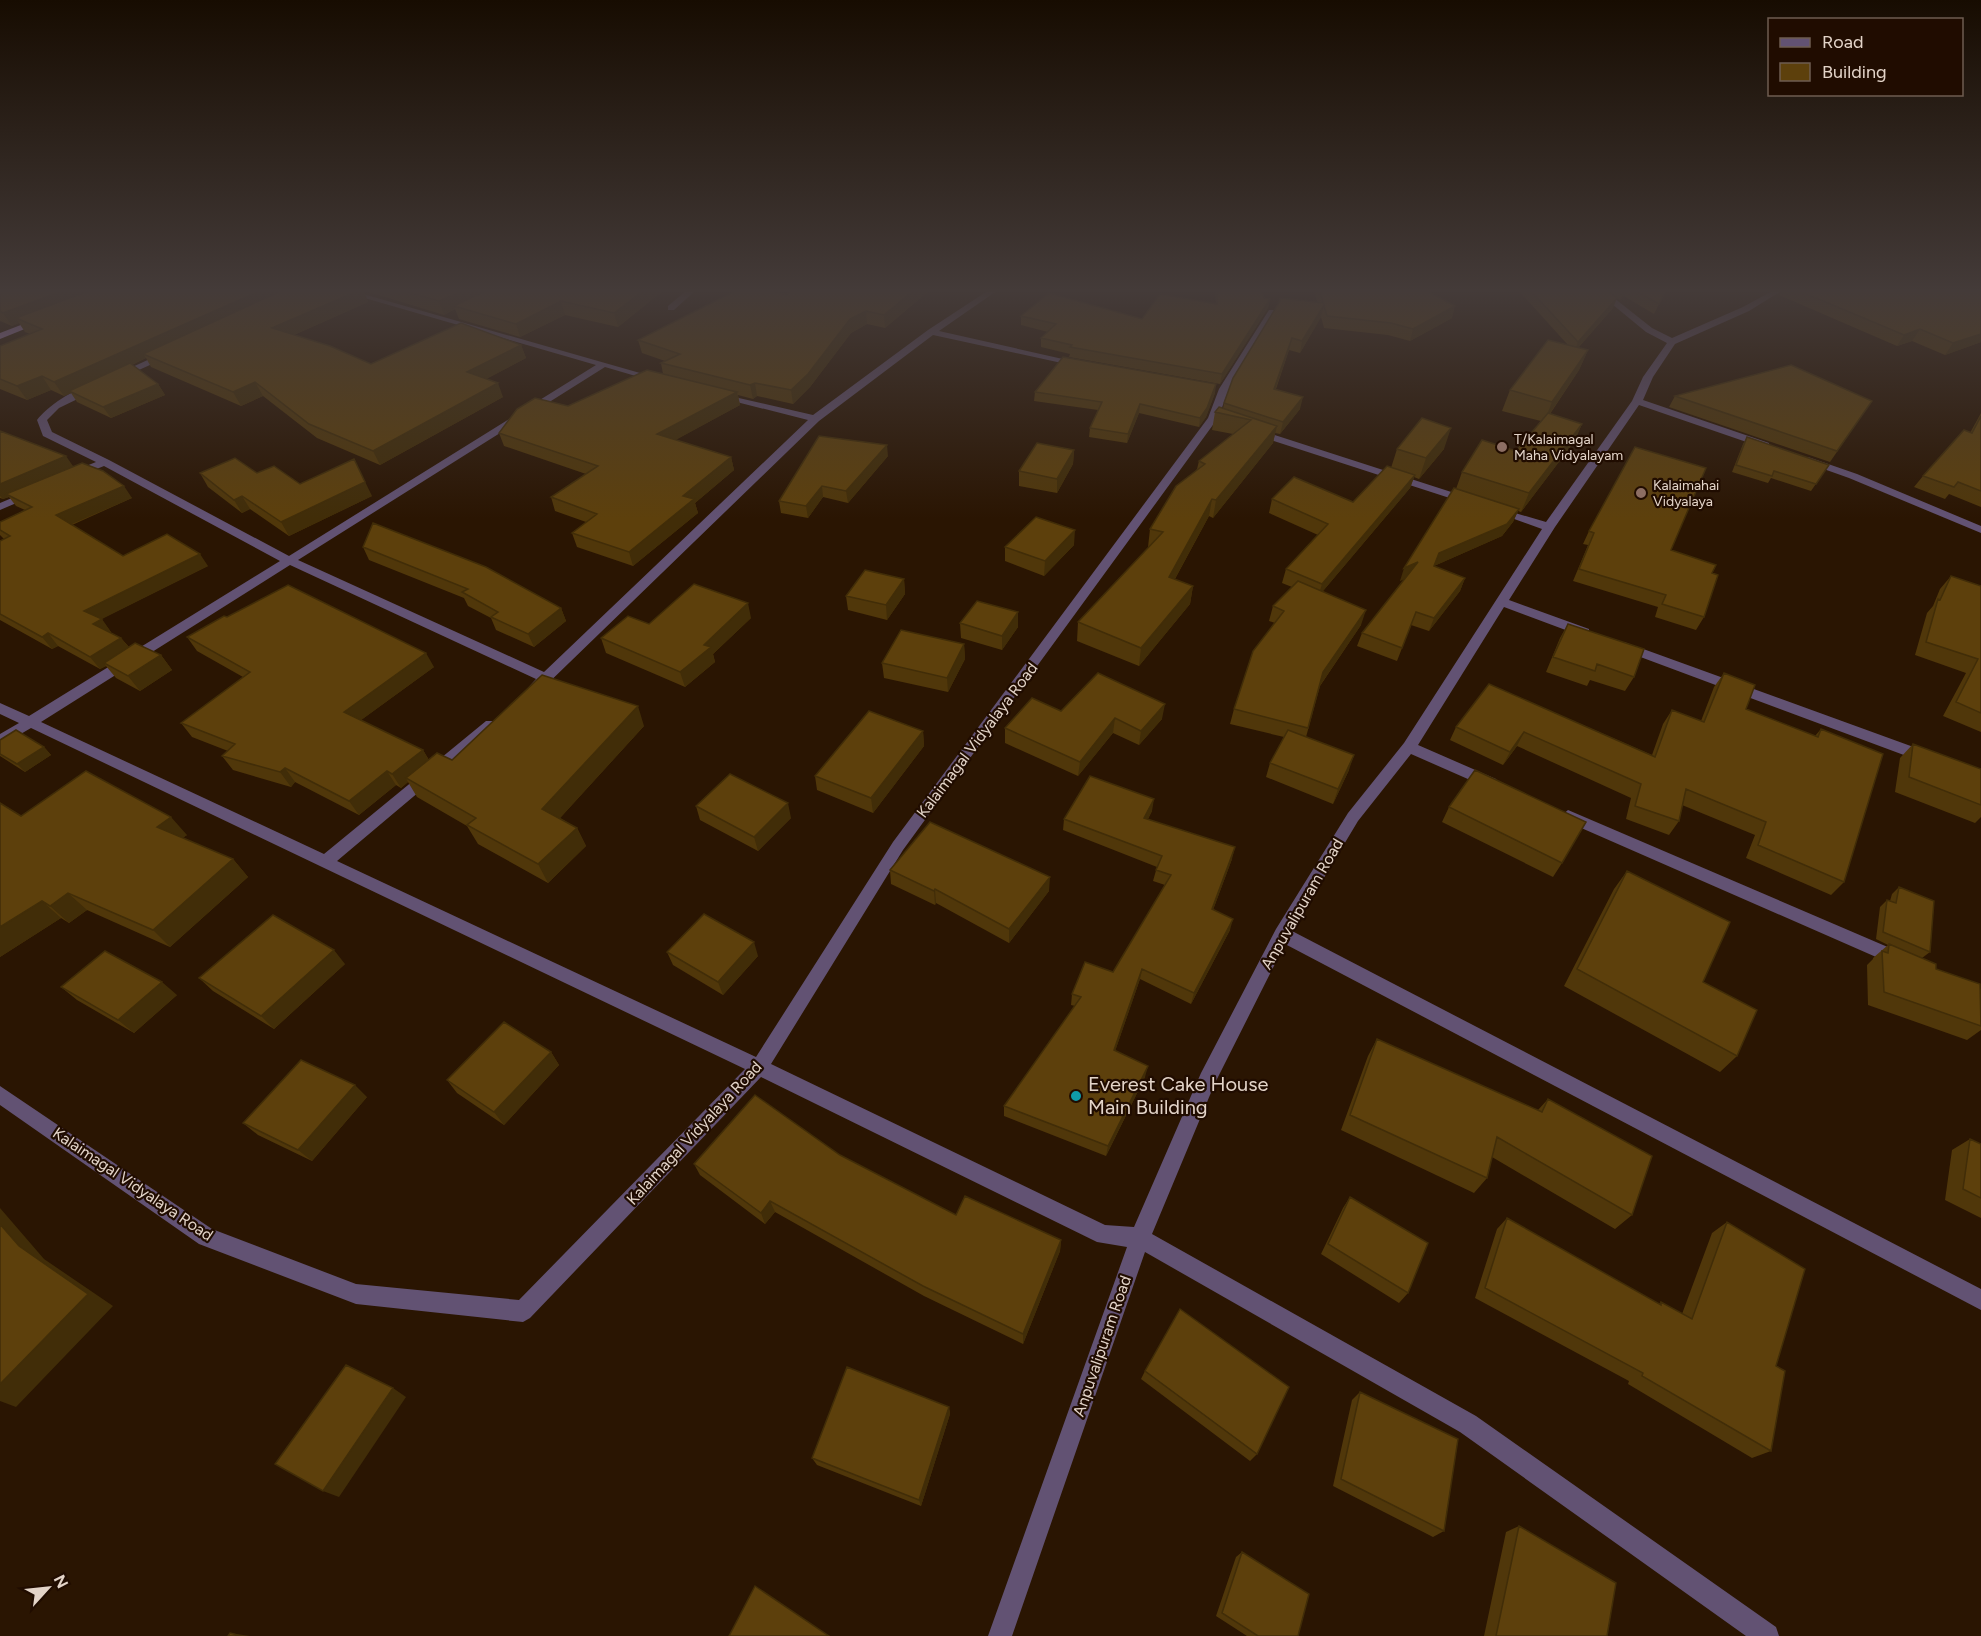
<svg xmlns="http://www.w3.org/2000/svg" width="1981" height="1636" viewBox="0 0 1981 1636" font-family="Figtree,sans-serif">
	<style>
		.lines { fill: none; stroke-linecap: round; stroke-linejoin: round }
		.minor { fill: #625273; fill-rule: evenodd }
		.trunk { fill: #b892e0; fill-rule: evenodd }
		.wall { fill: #50370a }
		.shaded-wall { fill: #412d08 }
		.building { fill: #5d400c; stroke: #412d08; stroke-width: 1.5 }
		.education-dot { fill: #8d6e63; stroke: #200c00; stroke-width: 2 }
		.culture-dot { fill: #0f9aa8; stroke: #200c00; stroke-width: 2 }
		.labels { text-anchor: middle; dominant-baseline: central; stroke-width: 4.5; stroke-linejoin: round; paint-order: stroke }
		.far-poi-label { font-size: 14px; fill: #e3d4c8; stroke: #200c00; text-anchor: start }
		.street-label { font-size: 16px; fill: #e3d4c8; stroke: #200c00 }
		.near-poi-label { font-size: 20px; fill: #e3d4c8; stroke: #200c00; text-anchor: start }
	</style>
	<rect width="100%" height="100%" fill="#2a1502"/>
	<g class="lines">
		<path class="minor" d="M337,290H349L661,379L656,382L605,367L298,560L544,672L808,420L717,397V393L813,415L928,330L989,290H998L939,331L1085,364L1080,367L933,335L819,421L538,693L533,695L526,690L536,679L290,565L41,722L324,854L486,721H496L498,724L496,727L337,861L756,1057L893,842L1208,418L1219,389L1269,310H1275L1276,312L1229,389L1218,418L903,850L771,1064L1105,1225L1134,1227L1201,1073L1276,929L1348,813L1404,743L1542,529L1492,511L1498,508L1546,522L1632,401L1643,377L1667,343L1646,332L1595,290H1604L1652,328L1672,338L1743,307L1774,290H1783L1749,311L1675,344L1653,377L1643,400L1769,443V447H1761L1639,405L1555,527L1509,600L1589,629V635H1579L1504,607L1418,745L1496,779L1498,783L1496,787H1486L1411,754L1358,821L1292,931L1981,1289V1310L1285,944L1215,1083L1152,1234L1476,1416L1776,1627L1779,1636H1746L1460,1432L1145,1252L1012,1636H988L1127,1247L1097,1242L761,1077L530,1318L523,1322L356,1304L199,1244L0,1105V1086L212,1229L356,1284L519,1300L745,1069L31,728L0,746V734L19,723L0,714V703L29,716L280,561L104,466L79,476H71V472L96,462L43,436L37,420C47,407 77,385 94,387V391L59,408L47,420L52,432L109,460L289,556L596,365Z
			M687,290H696L674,310H668V306Z
			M167,351L172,354L170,356L121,378L113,376Z
			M1256,429L1473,499L1475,501L1473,503H1465L1252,434L1251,432Z
			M1808,457L1857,474L1981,526V533L1849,478L1804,462L1803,460Z
			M31,490L37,493L35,495L0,510V503Z
			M1624,642L1930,753L1932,757L1930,761H1920L1619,649L1618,646L1619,643Z
			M1568,810L1904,954L1906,959L1904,964L1898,966L1892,964L1563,820L1561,816Z"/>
		<path class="trunk" d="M39,318L47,320L0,339V333Z"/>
	</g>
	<path class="wall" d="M0,290H664L618,327L565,315L520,337L459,319L455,309L444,315L382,296L364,291L368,302L294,335L371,364L521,345L526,358L486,379L503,397L380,465L317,438L263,396L241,406L151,367L146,358L132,365L158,384L165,395L111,418L77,402L71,393L64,396L51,390L27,400L0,389V346L30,334L25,332L19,323L12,326L0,321Z
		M792,290H930L885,328L867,324L851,333L810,387L793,404L757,396L753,399L738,395L740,405L675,440L731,457L734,470L695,503L698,513L633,566L577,547L572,533L586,522L555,511L551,497L586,474L504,446L499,433L568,406L663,374L661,363L665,361L642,353L638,340L786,295Z
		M1215,290H1261L1264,298L1270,299L1268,308L1220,384L1069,357L1070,354L1041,347V338L1048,332L1021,325V316L1142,319L1216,304Z
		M1314,290H1426L1452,318L1410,341L1388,335L1324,328L1321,317L1300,353L1289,350L1276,389L1300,409L1280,434L1275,433L1273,443L1213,518L1209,516L1175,579L1193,586L1190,604L1139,666L1077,641L1078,622L1149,547H1148L1150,529L1197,469L1199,461L1233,434L1212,430L1215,412L1223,409L1224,403L1278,305L1280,298L1317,302Z
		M1518,290H1607L1613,308L1578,348L1588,350L1579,370L1550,414L1582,424L1574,442L1521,512L1518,511L1513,522L1502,536L1434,566L1465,578L1460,591L1429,631L1411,625L1397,661L1357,646L1362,633L1405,578L1400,581L1456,489L1462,472L1516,451L1541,421L1502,411L1510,390L1568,345Z
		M1607,290H1666L1654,314L1624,296L1620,300Z
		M1782,290H1981V342L1945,355L1912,341L1897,346L1779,295Z
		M1035,392L1215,393L1206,417L1199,427L1139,413L1127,443L1089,437L1090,428L1098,410L1034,401Z
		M1675,396L1872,401L1830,462L1669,407Z
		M1981,413V507L1949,494L1945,499L1914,487L1923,476L1970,433Z
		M0,431L73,466L132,498L72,525L123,556L208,566L101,619L111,632L110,633L121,638L129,647L161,655L172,670L140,691L116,678L106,666L100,669L58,646L52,649L0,620V541L4,539L0,535V522L25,510L16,506L9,497L3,499L0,498Z
		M1747,437L1829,465L1811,491L1771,478L1768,483L1732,472L1743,444Z
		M1397,449H1444L1419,479L1414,477L1410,488L1323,591L1361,625L1320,686L1306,737L1349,770L1333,804L1266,777L1270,763L1284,737L1230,724L1234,709L1275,623L1269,621L1273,606L1292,587L1282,583L1286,569L1318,535L1269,513L1272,499L1353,502L1391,468Z
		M1074,450L1073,464L1057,493L1019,486V471Z
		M888,456L848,503L823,497L808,518L781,513L779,501Z
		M200,473H257L300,484L372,496L289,536L250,509L242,513L208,487Z
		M1589,531L1671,550L1712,573L1704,617L1696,630L1655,617L1658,607L1573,581L1588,545L1583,544Z
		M1074,545L1044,576L1005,561V547Z
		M363,547L561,608L566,621L534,647L496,630L491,618L468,606L464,598L369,560Z
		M1951,576L1981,586V732L1943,716L1966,673L1915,655L1927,613L1933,606L1940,589Z
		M904,579L905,594L887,620L848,610L846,596Z
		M227,617L434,667L361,720L423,750L429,760H452L644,726L560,818L577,828L586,846L548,883L478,844L467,826L417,797L408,782L401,788L396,785L359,815L295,782L291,787L233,770L222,756L228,751L192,737L181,723L243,677L197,651L187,637Z
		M751,618L713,654L715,662L685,687L606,653L601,638Z
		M960,623L1018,627L1002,650L961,638Z
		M1568,624L1634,677L1625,691L1590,680L1587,686L1546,672L1560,638Z
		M964,644L965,659L948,692L884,678L882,663Z
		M1724,673L1746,709L1815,736L1821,729L1844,882L1831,895L1746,858L1755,835L1682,805L1679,821L1669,835L1626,819L1631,798L1517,746L1503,765L1450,740L1456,727L1489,684L1652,755L1663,724L1672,710L1701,721L1714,687Z
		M1061,711L1162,719L1139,745L1113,733L1078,776L1005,743V728Z
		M923,731L924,746L873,813L817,790L815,776Z
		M0,740L44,747L51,755L25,772L0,756Z
		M1913,744L1981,769V817L1975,823L1895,792L1900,758Z
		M0,803L21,816L187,835L182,838L233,859L248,877L170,947L87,910L69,923L61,918L0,957Z
		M696,806L791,818L758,851L700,820Z
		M1449,807L1562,863L1553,877L1442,822Z
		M1152,811L1148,819L1232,859L1213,910L1230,930L1191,1004L1140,979L1115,1051L1145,1077L1106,1156L1004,1116V1106L1075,1006L1071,1005L1072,994L1113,972L1165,885L1153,881L1157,867L1063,830L1064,819Z
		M890,870L1049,891L1009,943L936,903L935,905L891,884Z
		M1627,871L1703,982L1737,1056L1720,1072L1564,986L1614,889Z
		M1899,887L1930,952L1922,958L1936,969L1981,989V1030L1967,1040L1868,1005L1867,965L1873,959V958L1888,945L1876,939L1880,907L1887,900L1890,901L1892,894Z
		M667,952L758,956L723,995L673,965Z
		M345,964L274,1029L213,991L199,978Z
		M61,987L177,995L134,1033L77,1000Z
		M1377,1039L1538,1110L1548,1099L1632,1215L1615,1229L1492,1157L1487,1178L1474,1193L1341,1130L1368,1056Z
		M551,1052L559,1065L504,1125L457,1093L447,1080Z
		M367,1097L312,1161L258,1135L243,1123Z
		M1970,1139L1981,1144V1218L1945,1200L1952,1150Z
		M840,1155L956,1215L1061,1240L1060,1251L1023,1344L924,1296L775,1212L765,1224L700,1175L694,1164Z
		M1350,1197L1408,1293L1399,1303L1321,1254L1343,1208Z
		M1507,1218L1659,1304L1661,1302L1682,1314L1712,1233L1727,1222L1776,1366L1771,1451L1752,1458L1628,1384L1629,1381L1475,1298L1497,1229Z
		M1145,1371L1257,1454L1250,1461L1141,1379Z
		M1360,1392L1444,1531L1433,1537L1333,1486L1352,1400Z
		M949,1407L950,1414L921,1506L817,1465L812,1458Z
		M1519,1526L1607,1636H1484L1506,1532Z
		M1242,1552L1298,1636H1247L1216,1616L1236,1557Z"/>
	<path class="shaded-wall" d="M65,290H109L16,318L19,323L12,326L3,313Z
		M262,290H298L143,354L146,358L72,392L69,391L71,393L64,396L54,382Z
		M360,290H363L368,302L278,342L272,328Z
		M464,290H498L454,306L455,309L444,315L439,301Z
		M644,290H664L618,327L614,313Z
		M914,290H930L885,328L884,315Z
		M1625,290H1627L1624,296L1620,300Z
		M1617,298L1613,308L1574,352L1578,342Z
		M1270,299L1268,308L1220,384L1222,374Z
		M561,301L565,315L520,337L516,324Z
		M1324,305L1321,317L1300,353L1302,341Z
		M1455,306L1452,318L1410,341L1413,329Z
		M866,311L867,324L851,333L810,387L793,404L791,390L850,319Z
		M1920,329L1912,341L1897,346L1904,335Z
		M1981,334V342L1945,355L1953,343Z
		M1292,338L1289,350L1271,401L1274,389Z
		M521,345L526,358L473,386L467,372Z
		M1588,350L1579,370L1544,422L1552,402Z
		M42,376L51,390L27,400L17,386Z
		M255,382L263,396L241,406L233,392Z
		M498,383L503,397L380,465L373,451Z
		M755,383L757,396L753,399L750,385Z
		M158,384L165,395L111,418L103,407Z
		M1216,384L1215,393L1206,417L1199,427L1200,418Z
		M737,392L740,405L661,448L657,434Z
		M1303,397L1300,409L1280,434L1283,422Z
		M1140,404L1139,413L1127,443L1128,434Z
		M1582,424L1574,442L1521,512L1529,493Z
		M1277,426L1273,443L1213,518L1216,500Z
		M1451,428L1444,449L1419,479L1426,458Z
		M887,445L888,456L848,503L846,491Z
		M1074,450L1073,464L1057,493V479Z
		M66,456L75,469L6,494L9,497L3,499L0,496V484Z
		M731,457L734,470L695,503L698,513L633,566L629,552L683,496Z
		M354,459L372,496L289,536L281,522Z
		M1415,475L1410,488L1318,597L1322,584Z
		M124,486L132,498L65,527L56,515Z
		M822,486L823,497L808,518L806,506Z
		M242,496L250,509L242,513L234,500Z
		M1212,499L1209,516L1166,595L1169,577Z
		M1519,509L1513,522L1502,536L1434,566L1439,553Z
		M1075,530L1074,545L1044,576L1045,561Z
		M200,554L208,566L94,623L84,611Z
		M1418,562L1413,575L1400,581L1404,568Z
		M1465,578L1460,591L1429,631L1434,618Z
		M904,579L905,594L887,620L886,605Z
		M1193,586L1190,604L1139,666L1141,648Z
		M748,603L751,618L713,654L715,662L685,687L680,672L704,645Z
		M561,608L566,621L534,647L528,634Z
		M1366,610L1361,625L1319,687L1323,672Z
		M1018,612V627L1002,650V636Z
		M102,619L111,632L103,637L93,624Z
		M48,633L58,646L52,649L42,637Z
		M121,638L131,650L104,663L106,666L100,669L90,657Z
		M964,644L965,659L948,692L947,678Z
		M426,653L434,667L353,726L344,712Z
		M161,655L172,670L140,691L128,676Z
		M1165,704L1162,719L1139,745L1141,731Z
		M638,706L644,726L551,828L542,809Z
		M1115,718L1113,733L1078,776L1080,762Z
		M923,731L924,746L873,813L871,798Z
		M1524,732L1517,746L1503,765L1510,752Z
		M44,747L51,755L25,772L17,764Z
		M423,750L431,764L406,778L408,782L401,788L392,774Z
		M1354,755L1349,770L1333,804L1338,789Z
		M285,768L295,782L291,787L280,772Z
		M387,771L396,785L359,815L349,801Z
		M1154,799L1152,811L1142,830L1144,818Z
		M788,803L791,818L758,851L754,837Z
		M171,817L187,835L173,845L157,827Z
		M577,828L586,846L548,883L538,864Z
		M1235,847L1232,859L1209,920L1212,909Z
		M233,859L248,877L170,947L153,930Z
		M1050,877L1049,891L1009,943V929Z
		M935,889L936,903L935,905L934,891Z
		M68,893L87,910L69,923L50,906Z
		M42,901L61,918L0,957V927Z
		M1233,919L1230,930L1191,1004L1194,993Z
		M754,942L758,956L723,995L718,982Z
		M334,950L345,964L274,1029L261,1016Z
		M1142,969L1140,979L1112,1060L1114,1050Z
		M162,982L177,995L134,1033L118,1020Z
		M551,1052L559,1065L504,1125L494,1112Z
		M1148,1066L1145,1077L1106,1156L1108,1146Z
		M355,1085L367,1097L312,1161L298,1150Z
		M770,1201L775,1212L765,1224L761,1213Z
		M0,1208L44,1259L113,1306L16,1407L0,1401Z
		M1061,1240L1060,1251L1023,1344V1334Z
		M393,1388L406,1397L339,1497L323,1491Z
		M949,1407L950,1414L921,1506L919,1500Z
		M230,1633L250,1636H241Z"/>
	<path class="building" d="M0,290H65L3,313L0,311Z
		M91,290H262L54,382L42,376L17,386L0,379V346L42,329L16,318Z
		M283,290H360L272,328L330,346L371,364L461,323L521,345L467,372L498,383L373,451L309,424L255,382L233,392L143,354Z
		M400,290H464L439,301Z
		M487,290H644L614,313L561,301L516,324L454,306Z
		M737,290H770L786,295L792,290H914L884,315L866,311L850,319L808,374L791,390L755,383L750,385L661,363L680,354L638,340Z
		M1217,290H1261L1264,298L1270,299L1222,374L1070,347L1072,345L1041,338L1056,324L1021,316L1049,293L1142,319L1160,294L1217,304Z
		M1320,290H1426L1455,306L1413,329L1391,323L1327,316L1324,305L1302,341L1292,338L1274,389L1303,397L1283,422L1224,403L1233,378L1280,301V298L1323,303Z
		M1530,290H1607L1617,298L1578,342Z
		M1634,290H1666L1659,304Z
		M1797,290H1981V334L1953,343L1920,329L1904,335Z
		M1548,340L1588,350L1552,402L1510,390Z
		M1063,357L1216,384L1207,408L1200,418L1140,404L1128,434L1090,428L1102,402L1035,392Z
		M130,363L158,384L103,407L69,391Z
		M1791,365L1872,401L1837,451L1675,396Z
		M647,370L737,392L657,434L731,457L683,496L694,499L629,552L572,533L597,514L551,497L598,466L499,433L517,409L535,398L568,406Z
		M1219,407L1277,426L1216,500L1212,499L1169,577L1193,586L1141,648L1078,622L1163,532L1150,529L1176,486L1205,464L1199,461L1251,420L1215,412Z
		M1548,413L1582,424L1529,493L1462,472L1482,440L1516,451Z
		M1981,416V491L1958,482L1954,487L1923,476L1964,430L1972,433Z
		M1422,418L1451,428L1426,458L1397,449Z
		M0,431L66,456L0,484Z
		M819,436L887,445L846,491L822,486L806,506L779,501Z
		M1747,437L1829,465L1816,484L1774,471L1772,476L1736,465Z
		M1037,443L1074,450L1057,479L1019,471Z
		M1635,447L1706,468L1671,550L1716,565L1712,573L1718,575L1704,617L1662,604L1666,595L1579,569L1594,533L1589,531Z
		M235,458L257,473L274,466L300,484L354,459L365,482L281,522L242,496L234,500L200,473Z
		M82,463L103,471L124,486L56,515L123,556L167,534L200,554L84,611L102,619L93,624L121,638L90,657L48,633L42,637L0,614V541L10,536L0,530V522L32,507L6,494Z
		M1387,466L1415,475L1322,584L1286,569L1328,524L1272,499L1294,477L1353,502Z
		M1454,488L1519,509L1507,524L1439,553L1434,566L1465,578L1434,618L1416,612L1402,648L1362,633L1418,562L1404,568Z
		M1036,517L1075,530L1045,561L1005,547Z
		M373,523L486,567L561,608L528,634L491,617L498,612L462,592L468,589L363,547Z
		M865,570L904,579L886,605L846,596Z
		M1951,576L1981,586V713L1956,702L1978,659L1926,642L1938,599L1940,600Z
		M1298,581L1366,610L1323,672L1308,728L1234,709L1253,651L1284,611L1273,606Z
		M694,584L748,603L704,645L711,647L680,672L601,638L628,616L649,624Z
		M288,585L426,653L344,712L423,750L392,774L387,771L349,801L285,768L280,772L222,756L235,744L181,723L250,672L187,637L224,616L227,617Z
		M977,601L1018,612L1002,636L960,623Z
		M1568,624L1644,649L1634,677L1597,664L1595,671L1553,657Z
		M901,630L964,644L947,678L882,663Z
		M135,643L161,655L128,676L104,663Z
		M1098,673L1165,704L1141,731L1115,718L1080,762L1005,728L1032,698L1061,711Z
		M1724,673L1755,685L1746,709L1818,737L1821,729L1883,754L1844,882L1758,845L1766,822L1686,789L1679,821L1635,806L1641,784L1524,732L1510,752L1456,727L1489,684L1655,757L1672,710L1704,722Z
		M542,675L638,706L542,809L577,828L538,864L467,825L476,818L406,778L437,753L452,760Z
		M869,711L923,731L871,798L815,776Z
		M16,730L44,747L17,764L0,754V740Z
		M1288,730L1354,755L1338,789L1270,763Z
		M1913,744L1981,769V805L1909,777Z
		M1475,770L1586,822L1562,863L1449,807Z
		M86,771L171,817L157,827L233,859L153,930L68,893L50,906L42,901L0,927V803L21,816Z
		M730,774L788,803L754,837L696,806Z
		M1090,776L1154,799L1144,818L1235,847L1212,909L1233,919L1194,993L1142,969L1114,1050L1148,1066L1108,1146L1004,1106L1081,997L1072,994L1085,962L1113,972L1171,875L1156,870L1162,856L1064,819Z
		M930,822L1050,877L1009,929L935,889L934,891L890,870Z
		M1627,871L1730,922L1703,982L1757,1010L1737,1056L1577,969Z
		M1899,887L1934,901L1930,952L1883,932L1887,900L1896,903Z
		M704,914L754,942L718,982L667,952Z
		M273,915L334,950L261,1016L199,978Z
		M1889,944L1936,964V969L1980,984L1981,1026L1884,992L1882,951L1888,953Z
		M105,951L162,982L118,1020L61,987Z
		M504,1022L551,1052L494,1112L447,1080Z
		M1377,1039L1542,1112L1548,1099L1652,1156L1632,1215L1497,1137L1487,1178L1350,1115Z
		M301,1060L355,1085L298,1150L243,1123Z
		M755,1095L840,1155L956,1215L965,1196L1061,1240L1023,1334L923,1286L770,1201L761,1213L694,1164Z
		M1970,1139L1981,1144V1198L1963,1189Z
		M1350,1197L1428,1243L1408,1293L1328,1244Z
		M1507,1218L1661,1305V1302L1692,1319L1727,1222L1805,1269L1776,1366L1785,1371L1771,1451L1642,1376L1643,1373L1485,1288Z
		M0,1224L19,1246L88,1294L0,1384Z
		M1180,1309L1289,1387L1257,1454L1145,1371Z
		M346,1365L393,1388L323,1491L275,1464Z
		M847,1367L949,1407L919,1500L812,1458Z
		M1360,1392L1458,1439L1444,1531L1341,1479Z
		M1519,1526L1616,1583L1607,1636H1496Z
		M1242,1552L1309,1594L1298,1636H1258L1222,1613Z
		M755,1586L829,1636H729Z
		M230,1633L241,1636H228Z"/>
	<linearGradient id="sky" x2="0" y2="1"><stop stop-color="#170c01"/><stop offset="0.56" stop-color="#443b39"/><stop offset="1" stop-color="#443b39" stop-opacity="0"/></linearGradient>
	<rect width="1981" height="519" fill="url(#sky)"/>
	<g class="education-dot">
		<circle cx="1502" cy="447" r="6"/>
		<circle cx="1641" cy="493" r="6"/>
	</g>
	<circle class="culture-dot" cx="1076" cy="1096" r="6"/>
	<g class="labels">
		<g class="far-poi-label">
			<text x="1514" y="439">T/Kalaimagal<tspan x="1514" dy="16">Maha Vidyalayam</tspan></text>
			<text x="1653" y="485">Kalaimahai<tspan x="1653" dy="16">Vidyalaya</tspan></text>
		</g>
		<g class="street-label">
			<text transform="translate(977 740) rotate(-53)">Kalaimagal Vidyalaya Road</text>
			<text transform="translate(1302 904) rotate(-60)">Anpuvalipuram Road</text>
			<text transform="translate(694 1133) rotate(-47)">Kalaimagal Vidyalaya Road</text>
			<text transform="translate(133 1184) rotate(34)">Kalaimagal Vidyalaya Road</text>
			<text transform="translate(1102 1346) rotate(-71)">Anpuvalipuram Road</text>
		</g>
		<g class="near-poi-label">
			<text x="1088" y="1084">Everest Cake House<tspan x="1088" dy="23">Main Building</tspan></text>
		</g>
	</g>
	<rect x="1768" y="18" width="195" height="78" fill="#200c00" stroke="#6e5c50" stroke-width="1.5"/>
	<rect x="1780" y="38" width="30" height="9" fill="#625273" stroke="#6e5c50" stroke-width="1.5"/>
	<text x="1822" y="48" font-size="18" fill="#e3d4c8">Road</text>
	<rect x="1780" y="63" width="30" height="18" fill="#5d400c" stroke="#6e5c50" stroke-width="1.5"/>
	<text x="1822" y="78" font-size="18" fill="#e3d4c8">Building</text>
	<g transform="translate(48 1588) rotate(63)" stroke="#200c00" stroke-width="4.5" paint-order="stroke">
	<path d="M0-4.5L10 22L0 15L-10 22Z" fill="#e3d4c8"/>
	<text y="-9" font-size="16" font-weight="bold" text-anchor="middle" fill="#e3d4c8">N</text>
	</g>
</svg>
